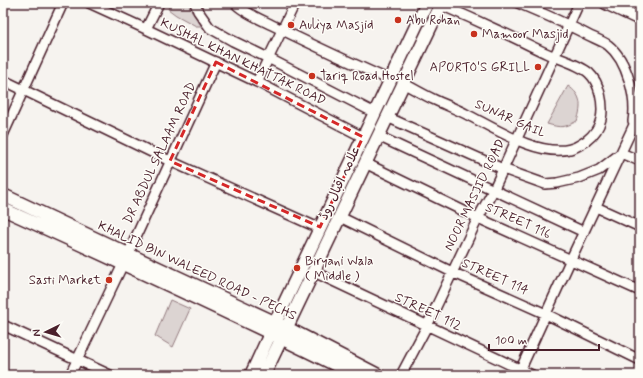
<svg xmlns="http://www.w3.org/2000/svg" width="643" height="378" viewBox="0 0 643 378" font-family="Mynerve,'Playpen Sans Arabic',sans-serif">
	<style>
		.green { fill: #dcd4d2; stroke: #937a7e }
		.lines { fill: none; stroke-linecap: round; stroke-linejoin: round }
		.minor-casing { stroke: #4a1f2b; stroke-width: 12 }
		.major-casing { stroke: #4a1f2b; stroke-width: 15 }
		.minor { stroke: #fdfcf7; stroke-width: 9 }
		.major { stroke: #fdfcf7; stroke-width: 12 }
		.marked { fill: none; stroke: #d62828; stroke-width: 3; stroke-dasharray: 8 5; stroke-linejoin: round }
		.poi-dot { fill: #c8321e; stroke: #fdfcf7; stroke-width: 1.5 }
		.labels { text-anchor: middle; dominant-baseline: central; stroke-width: 3; stroke-linejoin: round; paint-order: stroke }
		.poi-label { font-size: 13px; fill: #4a1f2b; stroke: #fdfcf7; text-anchor: start }
		.street-label { font-size: 13px; fill: #4a1f2b; stroke: #fdfcf7 }
	</style>
	<rect width="100%" height="100%" fill="#f6f3ef"/>
	<filter id="ink" filterUnits="userSpaceOnUse"><feTurbulence type="fractalNoise" baseFrequency=".025" numOctaves="2"/><feDisplacementMap in="SourceGraphic" scale="8" xChannelSelector="R" yChannelSelector="G"/><feConvolveMatrix kernelMatrix="1 2 1 2 8 2 1 2 1" color-interpolation-filters="sRGB"/></filter>
	<g filter="url(#ink)">
		<path class="green" d="M171,3H192L206,26H196L176,15L168,9Z
			M568,86C582,95 582,106 577,121C564,128 561,128 547,124Z
			M170,300L190,309L173,347L155,336Z"/>
		<g class="lines">
			<g class="minor-casing">
				<path id="minor" d="M89,3L146,29L257,82L363,137
					M195,3L198,11L210,28L233,41L268,58L375,113
					M235,3C241,11 262,20 272,25C311,44 351,63 390,80
					M518,3C542,13 565,23 588,35C594,38 602,41 608,45C627,60 637,98 633,121
					M146,29L159,3
					M3,80L170,161L312,225L320,227
					M257,82L295,3
					M403,83C414,89 424,95 435,100C446,105 456,109 466,114C494,128 538,157 570,149C576,148 581,144 586,141C594,135 599,128 601,119C604,105 600,83 589,73C580,65 560,59 548,54C532,47 516,38 499,31C480,22 460,13 441,5
					M387,117L503,169L545,184L557,183L579,178L599,170L620,154
					M3,135L63,3
					M378,136L584,232
					M621,153L640,161
					M365,163L478,218L640,291
					M596,207L640,227
					M340,217L452,272L546,314L640,360
					M128,254L216,62
					M314,272L532,375
					M3,325L110,375
					M70,375L123,264
					M401,375L427,326L478,218L493,191L579,3
					M518,375L571,259L640,112"/>
			</g>
			<g class="major-casing">
				<path id="major" d="M606,3L640,19
					M638,3L640,4
					M3,195L128,254L287,328L378,375
					M3,209C122,263 240,317 356,375
					M251,375L275,323L427,3
					M264,375L442,3"/>
			</g>
			<use href="#minor" class="minor"/>
			<use href="#major" class="major"/>
		</g>
	</g>
	<path class="marked" d="M216,62L363,137L320,227L170,161Z"/>
	<g class="poi-dot">
		<circle cx="398" cy="20" r="4"/>
		<circle cx="291" cy="25" r="4"/>
		<circle cx="474" cy="34" r="4"/>
		<circle cx="538" cy="67" r="4"/>
		<circle cx="312" cy="76" r="4"/>
		<circle cx="297" cy="268" r="4"/>
		<circle cx="109" cy="280" r="4"/>
	</g>
	<g class="labels">
		<g class="poi-label">
			<text x="406" y="20">Abu Rohan</text>
			<text x="299" y="25">Auliya Masjid</text>
			<text x="482" y="34">Mamoor Masjid</text>
			<text x="530" y="67" text-anchor="end">APORTO'S GRILL</text>
			<text x="320" y="76">Tariq Road Hostel</text>
			<text x="305" y="261">Biryani Wala<tspan x="305" dy="15">( Middle )</tspan></text>
			<text x="101" y="280" text-anchor="end">Sasti Market</text>
		</g>
		<g class="street-label">
			<text transform="translate(243 62) rotate(26)">KUSHAL KHAN KHATTAK ROAD</text>
			<text transform="translate(510 119) rotate(24)">SUNAR GAIL</text>
			<text transform="translate(160 153) rotate(-65)">DR ABDUL SALAAM ROAD</text>
			<text transform="translate(340 183) rotate(-65)">علامہ اقبال روڈ</text>
			<text transform="translate(475 195) rotate(-64)">NOOR MASJID ROAD</text>
			<text transform="translate(518 221) rotate(24)">STREET 116</text>
			<text transform="translate(197 271) rotate(25)">KHALID BIN WALEED ROAD - PECHS</text>
			<text transform="translate(495 277) rotate(24)">STREET 114</text>
			<text transform="translate(428 312) rotate(25)">STREET 112</text>
		</g>
	</g>
	<rect width="643" height="378" fill="none" stroke="#fdfcf7" stroke-width="16"/>
	<rect x="8" y="8" width="627" height="362" fill="none" stroke="#4a1f2b" stroke-width="1.5" filter="url(#ink)"/>
	<g transform="translate(46 332) rotate(265)" stroke="#fdfcf7" stroke-width="3" paint-order="stroke">
	<path d="M0-3L7 15L0 10L-7 15Z" fill="#4a1f2b"/>
	<text y="-6" font-size="11" font-weight="bold" text-anchor="middle" fill="#4a1f2b">N</text>
	</g>
	<path d="M489 344v6h110v-6" fill="none" stroke="#4a1f2b" stroke-width="2"/>
	<text x="495" y="344" font-size="12" fill="#4a1f2b" stroke="#fdfcf7" stroke-width="3" paint-order="stroke">100 m</text>
</svg>
